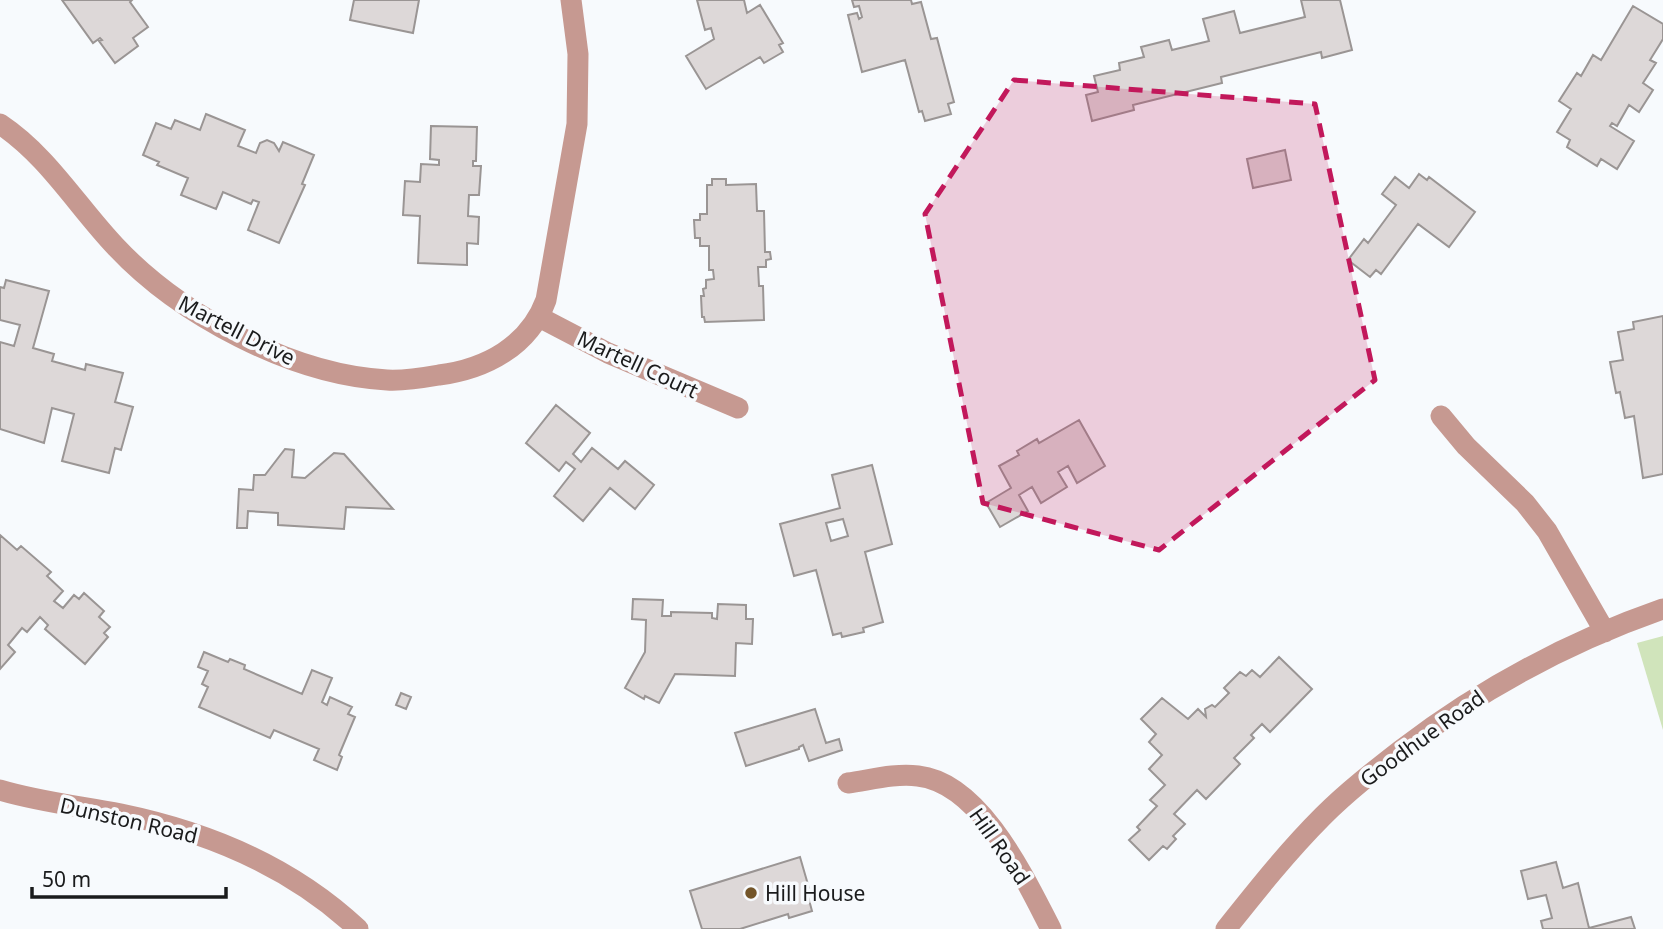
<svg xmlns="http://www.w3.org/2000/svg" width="1663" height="929" viewBox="0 0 1663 929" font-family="'Noto Sans',sans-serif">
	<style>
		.green { fill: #d0e4bb }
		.building { fill: #ddd8d8; stroke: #9a9594; stroke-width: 2; fill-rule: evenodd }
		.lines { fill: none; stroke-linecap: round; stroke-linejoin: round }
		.minor { stroke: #c69991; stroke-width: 21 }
		.marked { fill: #c2185b; fill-opacity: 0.2; stroke: #c2185b; stroke-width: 5; stroke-dasharray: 14 9; stroke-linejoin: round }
		.poi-dot { fill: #735529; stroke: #f7fafd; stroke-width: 2.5 }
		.labels { text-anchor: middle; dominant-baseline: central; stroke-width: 7; stroke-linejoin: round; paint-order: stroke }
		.street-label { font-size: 21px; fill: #1a1b1c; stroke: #f7fafd }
		.poi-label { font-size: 21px; fill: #1a1b1c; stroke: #f7fafd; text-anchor: start }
	</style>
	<rect width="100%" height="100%" fill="#f7fafd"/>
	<path class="green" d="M1663,636V730L1637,643Z"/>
	<path class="building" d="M62,0H132L130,2L148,27L133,38L138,46L115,63L99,41L102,40L100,38L93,43Z
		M354,0H419L413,33L350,20Z
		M697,0H744L747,13L760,5L783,43L779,45L783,52L764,63L760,57L706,89L686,56L714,39L711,28L705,30Z
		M852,0H911L912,4L921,2L931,39L937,38L954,102L948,104L951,114L925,121L922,111L919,112L905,60L862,72L848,15L857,13L859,19L862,17L859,6L854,7Z
		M1301,0H1340L1352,50L1322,58L1321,52L1221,77L1222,83L1133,105L1134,110L1092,121L1086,95L1098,92L1094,76L1120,70L1119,63L1144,57L1141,47L1169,40L1172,50L1209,41L1203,19L1234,11L1240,33L1305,17Z
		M1633,6L1663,24V39L1650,60L1656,63L1643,83L1653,90L1639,112L1629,105L1617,126L1612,123L1610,126L1634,141L1617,169L1601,159L1597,166L1567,147L1570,140L1557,132L1571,109L1559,101L1577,73L1581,76L1593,55L1601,60Z
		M206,114L245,130L238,146L256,153L260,143L267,140L274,143L279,151L283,142L314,155L302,184L305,185L279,243L248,230L259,202L253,200L251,204L223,192L216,209L181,195L188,178L157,165L159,162L143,155L156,123L171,129L175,120L200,130Z
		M431,126L477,127L476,161H473V166H481L479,195H469L468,216L479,217L478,244L467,243V265L418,263L420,216L403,215L405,181L420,182L421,164L439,165V160L430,159Z
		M1285,150L1291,180L1253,188L1247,159Z
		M1419,174L1427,180L1429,177L1475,212L1449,247L1418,224L1381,274L1376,270L1370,277L1348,260L1364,239L1368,243L1396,205L1382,194L1395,177L1409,188Z
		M712,179H726V185L756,184L757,211H764L765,252H770L771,259L766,260V267H758L759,286H763L764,320L705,322L704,317H702L701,296H704L703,289L706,288V280L714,279L713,270H709V246H700V238H695L694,220H700V214H707V185H712Z
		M6,280L49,291L33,348L54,354L52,361L85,370L86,364L123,373L115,402L133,407L121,450L115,448L109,473L62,461L74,414L52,408L44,443L0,429V342L14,346L20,325L0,320V287L4,288Z
		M1663,316V474L1643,478L1634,416L1625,418L1620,392L1616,393L1610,362L1623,360L1618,332L1634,329L1633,322Z
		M556,405L590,433L573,454L581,462L592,448L618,469L625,461L654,485L635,509L610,488L583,521L554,496L575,469L566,462L559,471L526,443Z
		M1079,420L1105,466L1077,483L1068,466L1058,472L1067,487L1041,503L1032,487L1019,495L1028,511L1000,527L986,503L1011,488L999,466L1019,455L1017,451L1037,439L1039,443Z
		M285,449L294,450L292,477L305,478L334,453L344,454L393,509L346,507L344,529L278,525V513L248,511L247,528H237L239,489L253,490L254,475H265Z
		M872,465L892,544L865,552L883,622L863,628L864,632L842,637L841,633L833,635L816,570L794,576L780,524L840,508L832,475ZM843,519L848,536L831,541L826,523Z
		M0,535L17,550L21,546L51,572L47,576L63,591L54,601L63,608L74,595L79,599L84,593L104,611L99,617L110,627L104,633L108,637L85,664L45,629L48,625L40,617L27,632L22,628L8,645L15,652L0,669Z
		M633,599L663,600L662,616H671V612L712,613V618L717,619L718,604L746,605V619H753L752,644L736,643L735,676L675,674L659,703L645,696L644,699L625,688L645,652L646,620L632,619Z
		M204,652L228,662L230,659L245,665L244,669L302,694L312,670L332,678L322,702L327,705L330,697L352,707L348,714L355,717L339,755L342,757L337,770L314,760L319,749L274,730L270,738L199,707L208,687L202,684L208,671L198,667Z
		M1279,657L1312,689L1270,732L1262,724L1251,735L1254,738L1234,758L1240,764L1206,799L1197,790L1174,814L1185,824L1173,836L1176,839L1167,849L1163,846L1149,860L1129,840L1140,830L1137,827L1157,806L1150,800L1165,785L1149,769L1162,755L1149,742L1156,734L1141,719L1162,698L1188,719L1198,709L1206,717L1205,709L1212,705L1215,707L1229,693L1224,688L1240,672L1246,676L1252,670L1260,677Z
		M401,693L411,697L406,709L396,705Z
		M815,709L826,743L839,739L842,750L809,761L803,745L799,747V749L746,766L735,733Z
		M800,857L811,895L808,896L812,911L789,918L788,914L740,929H702L690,891Z
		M1556,862L1563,888L1578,883L1589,928L1631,917L1635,929H1543L1541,921L1552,918L1546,895L1528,899L1521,871Z"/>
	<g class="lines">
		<path class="minor" d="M0,124C48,156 77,206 116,247C180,315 292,375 387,380C404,381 422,378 439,375C486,369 529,346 546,300L577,124L578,54L571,0
			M539,317L608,353L738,408
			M1441,416L1466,446L1525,503L1547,531L1605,632
			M848,783C870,780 895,773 918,776C981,783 1025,879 1051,929
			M0,790C40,802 80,806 121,814C208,832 292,867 358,929
			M1226,929C1257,890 1288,851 1323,816C1347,792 1374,771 1401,750C1481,689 1568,642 1663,609"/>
	</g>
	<path class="marked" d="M1014,80L1315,104L1375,380L1159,550L983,503L925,214Z"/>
	<circle class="poi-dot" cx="751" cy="893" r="7"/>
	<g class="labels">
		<g class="street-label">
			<text transform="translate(237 330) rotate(27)">Martell Drive</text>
			<text transform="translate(638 364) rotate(25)">Martell Court</text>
			<text transform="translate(1422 738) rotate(-36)">Goodhue Road</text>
			<text transform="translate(129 820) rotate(13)">Dunston Road</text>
			<text transform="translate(1000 846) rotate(55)">Hill Road</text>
		</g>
		<g class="poi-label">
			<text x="765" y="893">Hill House</text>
		</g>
	</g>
	<path d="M32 887v10h194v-10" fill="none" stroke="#1a1b1c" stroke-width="3.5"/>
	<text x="42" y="887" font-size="21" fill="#1a1b1c" stroke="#f7fafd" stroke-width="5" paint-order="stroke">50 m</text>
</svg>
